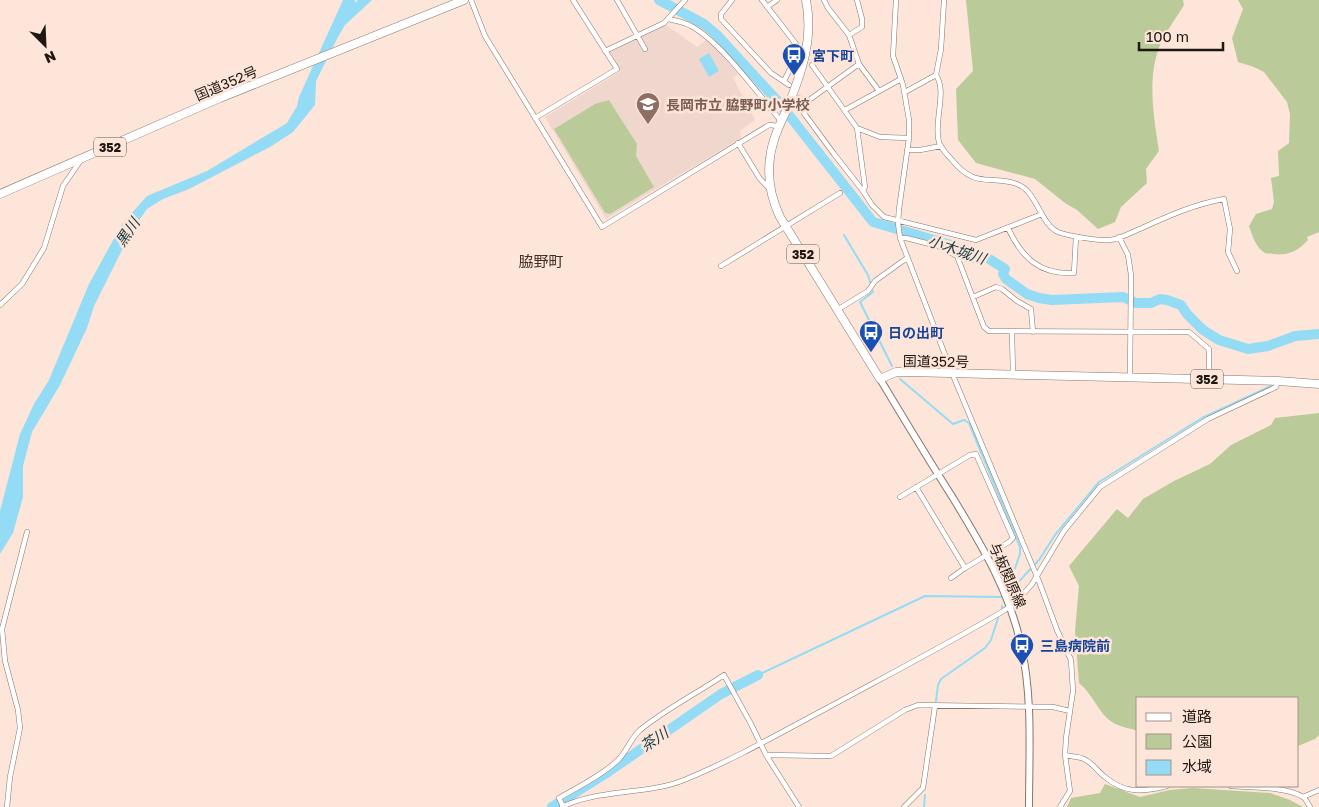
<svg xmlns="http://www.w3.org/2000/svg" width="1319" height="807" viewBox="0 0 1319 807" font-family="'Golos Text','Noto Sans JP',sans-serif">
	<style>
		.education { fill: #f0d7ce }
		.green { fill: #bacb99 }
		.water { fill: #94dcf5 }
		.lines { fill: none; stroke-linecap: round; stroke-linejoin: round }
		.stream { stroke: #94dcf5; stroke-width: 2 }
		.river { stroke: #94dcf5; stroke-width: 10 }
		.minor-casing { stroke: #8a756a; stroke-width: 5.5 }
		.secondary-casing { stroke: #8a756a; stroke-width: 8 }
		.trunk-casing { stroke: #8a756a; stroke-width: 9 }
		.minor { stroke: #fff; stroke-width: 4.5 }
		.secondary { stroke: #fff; stroke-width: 6 }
		.trunk { stroke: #fff; stroke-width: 8 }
		.labels { text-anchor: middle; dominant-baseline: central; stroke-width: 5; stroke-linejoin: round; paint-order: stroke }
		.shield { fill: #fde5d9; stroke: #62554e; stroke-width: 1 }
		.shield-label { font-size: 12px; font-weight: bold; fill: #1f1712 }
		.transit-label { font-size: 14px; font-weight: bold; fill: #164399; stroke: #fde5d9; text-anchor: start }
		.street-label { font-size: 14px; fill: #1f1712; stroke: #fde5d9 }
		.education-label { font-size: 14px; font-weight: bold; fill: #785e54; stroke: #fde5d9; text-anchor: start }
		.water-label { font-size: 15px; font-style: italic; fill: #183b45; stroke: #fde5d9 }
		.neighbourhood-label { font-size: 15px; fill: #402e25; stroke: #fde5d9 }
	</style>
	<rect width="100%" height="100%" fill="#fde5d9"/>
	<path class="education" d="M666,25L697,47L706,40L719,51L738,74L733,78L755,120L740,131L741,138L606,219L545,117L621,71L610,52Z"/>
	<path class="green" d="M966,0H1183L1184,5C1176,19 1164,33 1159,48C1147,79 1154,119 1159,151L1146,169L1147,183L1121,207L1115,222L1098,229L1077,210L1065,203L1035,179L976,163L958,140L956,89L973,71Z
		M1238,0H1319V232L1307,237L1308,240C1298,251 1288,256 1273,254C1270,253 1268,254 1265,253C1256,248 1252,235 1249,226L1256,214L1272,209L1274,202L1271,178L1279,176L1278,151L1289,143L1290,114L1287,102L1264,72L1254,67L1238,62L1232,38L1243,9Z
		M609,100L637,144L636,156L654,187L610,214L605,213L554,129L595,104Z
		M1319,413V735L1315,739L1298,746V698H1138V731C1130,728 1119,727 1112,722C1098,713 1093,694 1079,683L1075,631L1079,586L1069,566L1117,509L1128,518L1143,499L1174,481L1210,464L1231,445L1271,425L1275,418Z
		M1105,784L1140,797L1170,790L1192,788L1270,793L1290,800L1303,807H1067L1071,798L1100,793Z"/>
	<path class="water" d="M343,0H355V3L358,0H372L345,25L338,37L316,81L315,105L293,132L270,147L189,189L163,199L147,209L140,219L126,242L94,306L87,328L60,385L32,432L23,466V497L13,533L0,554V511L20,434L34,404L49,380L89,284L122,224L147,196L207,171L287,123L297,106L299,97Z
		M709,53L719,71L709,77L699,59Z"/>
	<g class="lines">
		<path class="stream" d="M844,235L868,275L871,285
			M873,291V292L860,302L892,366
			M900,379L953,424L964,420L969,423L1020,547V554L1009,585
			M1011,590L1039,560L1055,535L1099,482L1202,418L1271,386
			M1002,609V606
			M758,675L925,596L1001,597
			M936,701L938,685L941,679L985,648L991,640L998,618
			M924,807L925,795"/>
		<path class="river" d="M659,0L704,24L716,34L781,105L873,222L951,245L976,259L986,257L1005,269L1003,274L1006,279L1027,294L1039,298L1052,300L1123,297L1136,303H1151L1160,299L1167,300L1181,305L1187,314L1203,330L1219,340L1248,349L1268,346L1295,336L1319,334
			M552,807L608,772L721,694L758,675"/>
		<g class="minor-casing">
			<path id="minor" d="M471,0L485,36L602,227L769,125L779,126
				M617,0L645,49
				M732,0L721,14V19L771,73L789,85
				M762,0L796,44L797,55L784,81
				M824,0L828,8L849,35
				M857,0L862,19V27L849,35L859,64L879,91
				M896,0L893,56L903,85L909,120V138L899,209L898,223L900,238L952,373L1040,584L1057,630L1071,660L1073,691L1066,738L1065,755L1070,791L1060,807
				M767,7L777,0
				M669,19C676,21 684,22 691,26C721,42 758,94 781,121
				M605,51L664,23L685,0
				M812,65L857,128L865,187L863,191
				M936,75C948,92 932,124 940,145C943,150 948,156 952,160C977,190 989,174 1017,184C1037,191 1040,224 1058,232C1068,236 1099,241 1110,240C1120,239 1132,232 1142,228C1168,216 1195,204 1224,199L1230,229L1228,252L1237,271
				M905,92L936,75L941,49L944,0
				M792,97L834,154L863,191L872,205L884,217L976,240L1042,214
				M799,98L805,103L859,64
				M845,110L901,79
				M535,118L617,69L573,0
				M857,128L880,137L909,138
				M738,143L760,179L770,189
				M907,150H920L941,146
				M1008,228C1022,258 1040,275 1074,273L1076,237
				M1119,237L1128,255L1131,275L1130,377
				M900,238H906L938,246L957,256L984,327L989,331L1189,332L1209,349V379
				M721,266L840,193
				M973,297L996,287L1002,289L1017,301L1031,309L1033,332
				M0,305L22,284L44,248L63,186L81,160
				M837,310L868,291L875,281L907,258
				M1012,332L1013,375
				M900,497C923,483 947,469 970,455L976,454L1013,538L1009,542L965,568L916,487
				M951,578L965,568
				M766,755L831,756L905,710L918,705L1053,707L1070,711
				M1065,755C1072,757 1078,756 1084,759C1093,763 1097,771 1105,777C1125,794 1143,792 1167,786
				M1231,786C1250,787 1288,787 1303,797C1306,799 1308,804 1310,807
				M1303,797L1319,790
				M563,806L559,798C578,787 601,776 617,761C627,752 630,739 640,730C667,708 696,694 724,675L751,724L766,755L799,807
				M7,807L10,777L20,728L18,710L5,661L2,629L27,532
				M562,807C597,789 647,795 684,780C733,760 782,732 829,707C888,675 948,644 1005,610L1019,599L1032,584L1064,531L1100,487L1208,419L1276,387L1278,381
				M904,807L923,788L935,706"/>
		</g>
		<g class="secondary-casing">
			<path id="secondary" d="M880,379C904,419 928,459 953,498C982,546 1009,590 1021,645C1033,698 1029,753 1029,807"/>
		</g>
		<g class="trunk-casing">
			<path id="trunk" d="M806,0C814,39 801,75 786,111C779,126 772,141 770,158C767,179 771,198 780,217L880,379L896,372H908L1278,381L1319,384
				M0,194L220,98L464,0"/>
		</g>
		<use href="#minor" class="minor"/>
		<use href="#secondary" class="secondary"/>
		<use href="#trunk" class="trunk"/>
	</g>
	<defs>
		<g id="bus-pin" transform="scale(1.25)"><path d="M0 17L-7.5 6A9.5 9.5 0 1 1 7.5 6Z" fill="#1a4fb4" stroke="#fde5d9"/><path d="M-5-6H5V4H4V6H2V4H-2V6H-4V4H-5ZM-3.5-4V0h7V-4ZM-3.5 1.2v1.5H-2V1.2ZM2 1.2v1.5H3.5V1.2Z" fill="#fff"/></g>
		<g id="school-pin" transform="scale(1.25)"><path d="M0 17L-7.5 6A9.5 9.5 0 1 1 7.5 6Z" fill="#8d6e63" stroke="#fde5d9"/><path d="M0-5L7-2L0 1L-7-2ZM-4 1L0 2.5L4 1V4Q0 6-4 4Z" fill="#fff"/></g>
	</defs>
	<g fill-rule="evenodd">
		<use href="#bus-pin" x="794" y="55"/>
		<use href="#school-pin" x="648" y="104"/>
		<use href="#bus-pin" x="871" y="332"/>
		<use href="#bus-pin" x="1022" y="645"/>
	</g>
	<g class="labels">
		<g class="shield">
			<rect x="94" y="137.5" width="32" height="19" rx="4"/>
			<rect x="787" y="244.5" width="32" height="19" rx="4"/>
			<rect x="1191" y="369.5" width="32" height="19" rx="4"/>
		</g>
		<g class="shield-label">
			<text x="110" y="147">352</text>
			<text x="803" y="254">352</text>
			<text x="1207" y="379">352</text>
		</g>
		<g class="transit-label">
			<text x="812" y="55">宮下町</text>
			<text x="888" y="332">日の出町</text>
			<text x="1040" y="645">三島病院前</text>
		</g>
		<g class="street-label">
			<text transform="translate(226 83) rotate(-23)">国道352号</text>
			<text transform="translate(936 361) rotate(1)">国道352号</text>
			<text transform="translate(1008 575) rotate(66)">与板関原線</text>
		</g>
		<g class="education-label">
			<text x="666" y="104">長岡市立 脇野町小学校</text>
		</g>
		<g class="water-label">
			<text transform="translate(127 232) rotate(-56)">黒川</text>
			<text transform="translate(957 249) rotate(19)">小木城川</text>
			<text transform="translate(654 739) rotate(-34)">茶川</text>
		</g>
		<g class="neighbourhood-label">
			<text x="541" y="261">脇野町</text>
		</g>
	</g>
	<rect x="1136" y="697" width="162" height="90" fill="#fde5d9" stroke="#a49389"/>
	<rect x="1146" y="713" width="25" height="8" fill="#ffffff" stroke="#a49389"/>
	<text x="1182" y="722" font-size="15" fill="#1f1712">道路</text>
	<rect x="1146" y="734" width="25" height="15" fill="#bacb99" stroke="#a49389"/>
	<text x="1182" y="747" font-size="15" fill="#1f1712">公園</text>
	<rect x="1146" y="760" width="25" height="15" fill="#94dcf5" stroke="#a49389"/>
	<text x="1182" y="772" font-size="15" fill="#1f1712">水域</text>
	<g transform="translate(45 45) rotate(156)" stroke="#fde5d9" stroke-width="4" paint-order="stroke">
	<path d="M0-4L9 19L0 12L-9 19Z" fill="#1f1712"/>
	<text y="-8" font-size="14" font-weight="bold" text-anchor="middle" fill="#1f1712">N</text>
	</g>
	<path d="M1139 42v8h84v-8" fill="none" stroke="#1f1712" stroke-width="2.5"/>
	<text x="1146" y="42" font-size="15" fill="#1f1712" stroke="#fde5d9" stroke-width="4" paint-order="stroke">100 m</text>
</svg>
